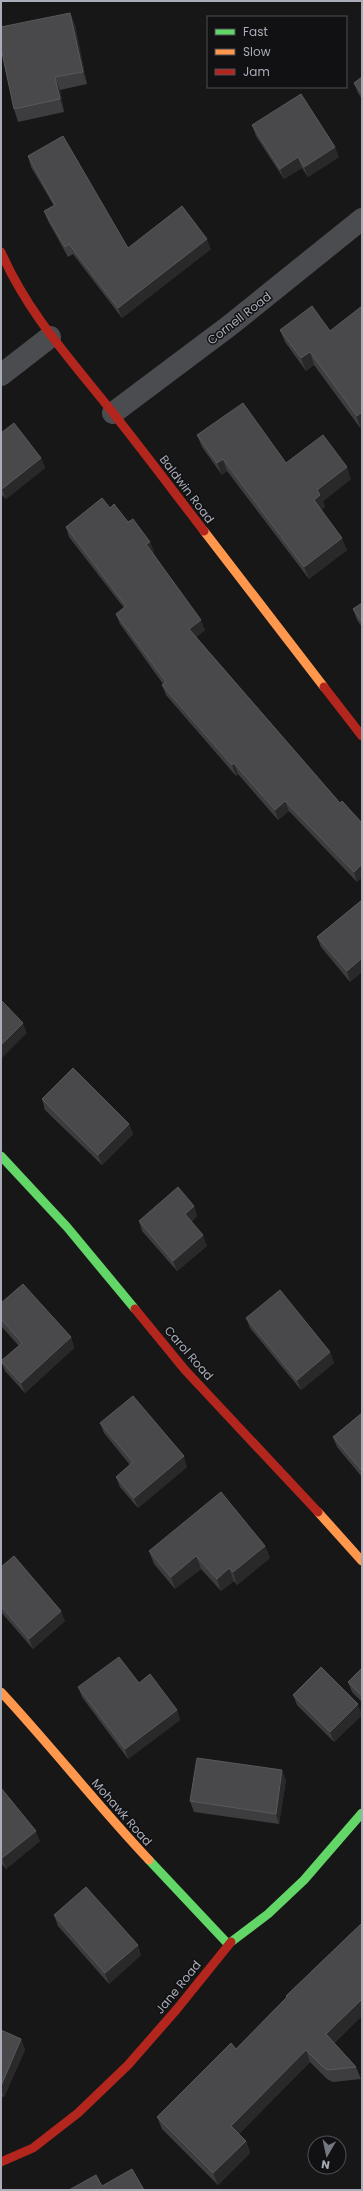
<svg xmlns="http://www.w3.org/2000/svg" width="363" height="2191" viewBox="0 0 363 2191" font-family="Poppins,sans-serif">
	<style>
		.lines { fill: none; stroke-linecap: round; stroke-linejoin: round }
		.street { stroke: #4b4c50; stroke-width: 22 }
		.fast { stroke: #63d668; stroke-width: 9 }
		.slow { stroke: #ff974d; stroke-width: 9 }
		.jam { stroke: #b3261e; stroke-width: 9 }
		.wall { fill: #3d3d3f }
		.shaded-wall { fill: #29292a }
		.building { fill: #49494c; stroke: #58595d }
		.labels { text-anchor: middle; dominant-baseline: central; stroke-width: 3; stroke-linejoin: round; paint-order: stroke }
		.street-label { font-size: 12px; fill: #a8adb8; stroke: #111113 }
	</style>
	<rect width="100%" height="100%" fill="#171717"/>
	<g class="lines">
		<path class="street" d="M1,375L50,337
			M113,413L229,326L362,219"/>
		<path class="fast" d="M1,1156L67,1227L135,1309
			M149,1860L228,1944
			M231,1942L268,1914L304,1880L362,1813"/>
		<path class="slow" d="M204,531L324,687
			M318,1512L362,1561
			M1,1692C52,1747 98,1806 149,1860"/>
		<path class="jam" d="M1,252C28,314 72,361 113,413C144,452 174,492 204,531
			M324,687L362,736
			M135,1309L185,1370L318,1512
			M1,2162L33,2148L78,2113L128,2065L177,2009L231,1942"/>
	</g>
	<path class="wall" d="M70,13L75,25L87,84L60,90L64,112L18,122L14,109Z
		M362,77V99L358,93L354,83Z
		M252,125L339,157L308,177L302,168L284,179L256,136Z
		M28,156L128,248L211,249L122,318L73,254L68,257L48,221L44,211L54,206L31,167Z
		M280,330L330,331L361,429L314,365L306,371L285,342Z
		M1,433L41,458L45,468L6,499L2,495L1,496Z
		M197,435L286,463L351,479L323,501L325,507L321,510L347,550L309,579L227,471L222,475L202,447Z
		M110,508L128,522L150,542L154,552L153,553L205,630L196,637L340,803L357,882L289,811L278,820L238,774L236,776L166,695L162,685L163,684L120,624L116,614L124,608L69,537L66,527Z
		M362,603V627L357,620L353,609Z
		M362,900V972L350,982L321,947L317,937Z
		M42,1099L129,1124L133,1134L102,1165L45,1110Z
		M194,1206L197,1216L191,1222L207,1246L177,1271L142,1231L139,1221Z
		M1,1303L71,1337L74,1348L25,1393L5,1371L1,1361L19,1346L1,1326Z
		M246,1318L330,1352L334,1363L301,1390L250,1328Z
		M362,1413V1477L337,1447L333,1437Z
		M100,1423L187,1467L138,1508L120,1487L116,1477L130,1465L104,1433Z
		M265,1546L270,1558L237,1585L234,1581L221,1591L201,1569L175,1589L154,1564L149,1551Z
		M1,1567L65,1621L33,1649L1,1612Z
		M362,1668V1702L352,1692L348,1682Z
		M139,1683L177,1710L180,1720L128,1759L82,1697L78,1687Z
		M293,1695L362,1715L334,1742L297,1705Z
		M286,1780L279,1824L194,1812L190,1801Z
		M1,1788L40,1841L6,1869L1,1863Z
		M54,1915L141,1955L109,1984L58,1926Z
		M362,1923V2016L334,2043L356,2067L361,2079L333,2082L327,2079L310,2062L239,2134L246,2141L250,2153L218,2185L162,2129L157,2117L236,2049L286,1998V1996Z
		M1,2030L21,2039L25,2050L4,2097L1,2096Z"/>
	<path class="shaded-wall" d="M70,13L75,25L87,84L83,72Z
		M55,77L60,90L64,112L60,99Z
		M335,147L339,157L308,177L304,167Z
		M298,157L302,168L284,179L280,169Z
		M207,239L211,249L122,318L118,308Z
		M310,352L314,365L306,371L301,358Z
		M362,412V428L361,429L357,416Z
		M41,458L45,468L6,499L2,489Z
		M223,459L227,471L222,475L217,463Z
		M347,467L351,479L323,501L325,507L318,512L314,500L317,490Z
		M342,538L347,550L309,579L304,567Z
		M150,542L154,552L150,554L146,544Z
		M201,620L205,630L193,639L189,629Z
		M234,763L238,774L236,776L232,765Z
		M285,801L289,811L278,820L275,810Z
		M362,864V878L357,882L354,872Z
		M362,958V972L350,982L347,971Z
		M23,1023L27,1033L1,1059V1045Z
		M129,1124L133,1134L102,1165L98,1155Z
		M194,1206L197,1216L188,1224L185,1214Z
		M203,1235L207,1246L177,1271L173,1261Z
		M71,1337L74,1348L25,1393L21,1383Z
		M330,1352L334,1363L301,1390L297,1380Z
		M184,1456L187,1467L138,1508L134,1498Z
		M265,1546L270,1558L237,1585L233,1572Z
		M196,1556L201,1569L175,1589L171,1577Z
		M229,1568L234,1581L221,1591L217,1579Z
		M61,1611L65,1621L33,1649L29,1639Z
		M358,1704L362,1715L334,1742L330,1732Z
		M177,1710L180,1720L128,1759L125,1749Z
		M282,1770L286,1780L279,1824L276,1814Z
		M36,1831L40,1841L6,1869L2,1858Z
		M138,1945L141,1955L109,1984L105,1973Z
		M362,1999V2016L330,2046L326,2034Z
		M21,2039L25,2050L4,2097L1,2089V2086Z
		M306,2050L310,2062L235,2138L231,2126Z
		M246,2141L250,2153L218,2185L213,2173Z"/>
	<path class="building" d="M70,13L83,72L55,77L60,99L14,109L1,48V27Z
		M362,77V94L354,83Z
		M301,94L335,147L304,167L298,157L280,169L252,125Z
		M63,136L128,248L182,206L207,239L118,308L69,244L65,247L44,211L55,205L28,156Z
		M312,306L330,331L362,306V412L357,416L310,352L301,358L280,330Z
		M243,403L286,463L323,435L347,467L317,490L320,495L314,500L342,538L304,567L223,459L217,463L197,435Z
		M14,423L41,458L2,489L1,488V433Z
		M102,498L110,508L114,504L128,522L133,519L150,542L146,544L201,620L189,629L340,803L342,801L362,823V864L354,872L285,801L275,810L234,763L232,765L162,685L166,682L116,614L126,606L66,527Z
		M362,603V622L353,609Z
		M362,900V958L347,971L317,937Z
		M1,1000L23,1023L1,1045Z
		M73,1068L129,1124L98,1155L42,1099Z
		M178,1187L194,1206L185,1214L203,1235L173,1261L139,1221Z
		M23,1284L71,1337L21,1383L1,1361L22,1343L1,1319V1303Z
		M280,1290L330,1352L297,1380L246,1318Z
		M133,1396L184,1456L134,1498L116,1477L133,1462L100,1423Z
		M362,1413V1471L333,1437Z
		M221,1492L265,1546L233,1572L229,1568L217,1579L196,1556L171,1577L149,1551Z
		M14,1556L61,1611L29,1639L1,1606V1567Z
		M119,1657L139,1683L150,1674L177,1710L125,1749L78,1687Z
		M321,1667L358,1704L330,1732L293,1695Z
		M362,1668V1696L348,1682Z
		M197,1758L282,1770L276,1814L190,1801Z
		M1,1788L36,1831L2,1858L1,1857Z
		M86,1887L138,1945L105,1973L54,1915Z
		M362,1923V1999L326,2034L356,2067L328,2070L323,2067L306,2050L231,2126L246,2141L213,2173L157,2117L231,2043L236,2049L287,1997L286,1996Z
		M1,2030L21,2039L1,2086Z
		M132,2169L144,2190H69L96,2175L102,2186Z"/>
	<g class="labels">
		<g class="street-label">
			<text transform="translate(239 318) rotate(-38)">Cornell Road</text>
			<text transform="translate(187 489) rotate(53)">Baldwin Road</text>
			<text transform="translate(189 1353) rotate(49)">Carol Road</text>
			<text transform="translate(122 1812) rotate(49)">Mohawk Road</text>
			<text transform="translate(178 1987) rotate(-51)">Jane Road</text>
		</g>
	</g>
	<rect width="363" height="2191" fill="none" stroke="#a8adb8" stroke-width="4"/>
	<rect x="207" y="16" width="140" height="72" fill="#111113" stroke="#4d4f55"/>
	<rect x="215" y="29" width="20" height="6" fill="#63d668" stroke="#4d4f55"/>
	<text x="243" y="36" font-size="12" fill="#a8adb8">Fast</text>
	<rect x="215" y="49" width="20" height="6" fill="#ff974d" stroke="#4d4f55"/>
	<text x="243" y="56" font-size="12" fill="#a8adb8">Slow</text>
	<rect x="215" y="69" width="20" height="6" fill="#b3261e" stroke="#4d4f55"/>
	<text x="243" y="76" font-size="12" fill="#a8adb8">Jam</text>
	<g transform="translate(327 2155) rotate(189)"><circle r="19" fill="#111113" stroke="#4d4f55"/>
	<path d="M0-3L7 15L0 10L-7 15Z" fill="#757880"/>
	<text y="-6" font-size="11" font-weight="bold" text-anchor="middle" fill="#a8adb8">N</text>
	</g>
</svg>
